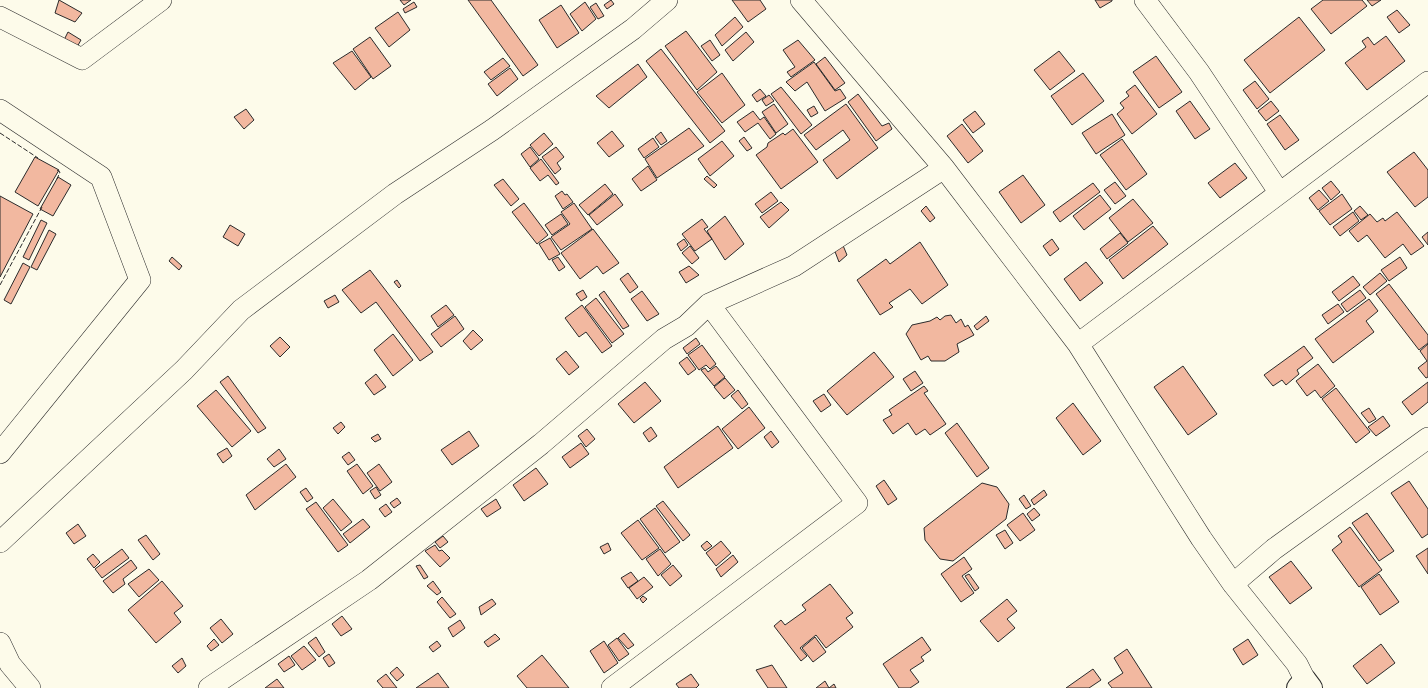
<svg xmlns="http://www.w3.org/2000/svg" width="1428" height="688" viewBox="0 0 1428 688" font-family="Mulish,sans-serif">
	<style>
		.building { fill: #f2b8a0; stroke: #2b2b2b }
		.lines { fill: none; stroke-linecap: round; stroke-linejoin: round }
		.minor-casing { stroke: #2b2b2b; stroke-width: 22 }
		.tertiary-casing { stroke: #2b2b2b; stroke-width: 24 }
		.minor { stroke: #fdfbea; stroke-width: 21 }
		.tertiary { stroke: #fdfbea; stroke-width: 22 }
		.fence { stroke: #2b2b2b; stroke-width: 1; stroke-dasharray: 5 2; stroke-linecap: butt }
	</style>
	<rect width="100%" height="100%" fill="#fdfbea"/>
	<path class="building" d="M59,0L82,13L75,22L55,13Z
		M400,0H411L404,5Z
		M468,0H491L538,65L523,76Z
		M611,0L614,4L607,9L604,5Z
		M732,0H760L766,9L748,22Z
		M1095,0H1112V1L1100,8Z
		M1323,0H1362L1367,6L1331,34L1311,9Z
		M1367,0H1381L1372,6Z
		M414,2L417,7L405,13L403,9Z
		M585,2L596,19L582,31L570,14Z
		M596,3L604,16L598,19L590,7Z
		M561,5L579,33L557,48L539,20Z
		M1397,10L1410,25L1399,33L1387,17Z
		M398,12L410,30L389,47L375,28Z
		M735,17L743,27L722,46L715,35Z
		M1299,17L1325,50L1270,93L1244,60Z
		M686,31L717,72L697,90L665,46Z
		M68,32L81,40L77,47L64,40Z
		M746,32L754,42L733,61L725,50Z
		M1386,36L1405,61L1367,90L1345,63L1366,47L1362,41L1368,37L1374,45Z
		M370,37L391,66L373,79L353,49Z
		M710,40L720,55L712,61L701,46Z
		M798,40L815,60L791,77L787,72L795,67L783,50Z
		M661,49L725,131L710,143L646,61Z
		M352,51L371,77L355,90L333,63Z
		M1059,51L1075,71L1050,90L1034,70Z
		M1156,56L1182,92L1159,108L1133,72Z
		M825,57L845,83L835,90L816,64Z
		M503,58L510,66L491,80L484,72Z
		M814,62L835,91L840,89L846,98L825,111L807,82L795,91L786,82Z
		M638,64L647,77L609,108L596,96Z
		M510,68L518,79L497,96L488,84Z
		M722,73L745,105L722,123L697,92Z
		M1083,73L1104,101L1072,125L1051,96Z
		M1255,81L1269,99L1257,109L1243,90Z
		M1135,85L1157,114L1132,134L1117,114L1124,108L1120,103L1129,96L1126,92Z
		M781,87L812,125L801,134L771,94Z
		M760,89L766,96L757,102L752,95Z
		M858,94L882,126L889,123L892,129L876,141L848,102Z
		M769,95L774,101L766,106L762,100Z
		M1190,101L1210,129L1195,139L1176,111Z
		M1271,101L1279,111L1266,121L1258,111Z
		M774,104L788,124L776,133L762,112Z
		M846,104L878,148L837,179L823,160L850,140L843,130L816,150L804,135Z
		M814,106L818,113L811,117L807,110Z
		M246,109L254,120L244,129L234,117Z
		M753,111L760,120L764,117L776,134L770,139L758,123L745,132L737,122Z
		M975,111L985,124L973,133L963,120Z
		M1112,114L1125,135L1096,154L1082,133Z
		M1280,115L1299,140L1285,150L1267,124Z
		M962,124L983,151L968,163L947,136Z
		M689,128L704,146L657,178L645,159Z
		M793,129L818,162L781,189L756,155L767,147L768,143L783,133L785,135Z
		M612,131L624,146L609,157L597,143Z
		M661,132L667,141L661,145L655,137Z
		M544,133L553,144L539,156L530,145Z
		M744,137L752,148L747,151L739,141Z
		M653,138L659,147L644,158L638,149Z
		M1122,139L1147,174L1126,190L1100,155Z
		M722,141L734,156L710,176L698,159Z
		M530,147L539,159L530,167L521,154Z
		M556,147L564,157L557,163L561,169L555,174L542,157Z
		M1414,152L1428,170V197L1415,207L1387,172Z
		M35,157L59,170L38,206L15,192Z
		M541,159L559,183L556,185L548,175L540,181L530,168Z
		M1235,163L1247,178L1220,198L1208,183Z
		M648,166L657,180L641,191L632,179Z
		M1023,175L1045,205L1021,223L999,192Z
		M707,176L717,185L714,188L704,179Z
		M58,177L71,185L53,216L40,209Z
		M503,179L519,199L511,206L494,185Z
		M1331,181L1340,192L1331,200L1322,188Z
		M1115,182L1126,196L1115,204L1104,190Z
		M1093,183L1100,192L1060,222L1053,212Z
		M605,184L613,194L588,215L579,205Z
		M1319,190L1329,201L1318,210L1309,198Z
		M562,191L565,195L567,194L573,202L563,209L555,196Z
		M771,192L778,201L762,213L755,204Z
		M615,194L623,205L597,225L589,215Z
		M1342,194L1352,209L1330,225L1319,211Z
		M1100,195L1111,209L1084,230L1073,216Z
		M0,196L33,214L0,277Z
		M1133,199L1153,223L1128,242L1109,218Z
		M781,202L789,210L769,228L760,217Z
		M524,203L548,235L537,244L512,212Z
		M574,203L592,229L561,250L551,237L570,224L561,212Z
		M926,206L935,218L930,222L921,211Z
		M1360,206L1368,215L1361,220L1354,211Z
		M1353,212L1359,221L1340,236L1333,227Z
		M1397,212L1424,246L1411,255L1403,244L1385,258L1367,235L1358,242L1349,231L1370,214L1377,222L1383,218L1385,221Z
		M561,214L568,224L552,235L545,225Z
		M725,216L744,244L725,260L707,231Z
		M702,219L708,227L704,229L712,239L695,251L682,234Z
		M41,220L47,223L29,260L23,257Z
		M230,225L245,234L238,246L223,237Z
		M1153,226L1168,244L1123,279L1109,260Z
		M593,229L619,263L603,274L597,266L580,279L561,253Z
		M49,230L56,234L37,270L31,267Z
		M1428,232V245L1422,237Z
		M1120,233L1128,243L1107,259L1100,249Z
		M550,238L560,254L549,260L539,244Z
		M684,239L688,245L681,251L677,244Z
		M1052,239L1059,249L1050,256L1043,246Z
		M920,242L948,285L922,304L910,289L889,303L893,307L880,315L857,280L886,259L890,264Z
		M842,243L847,255L839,262L834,249Z
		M690,246L699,258L692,264L682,253Z
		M172,257L182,266L179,270L169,261Z
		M558,257L565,267L559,271L552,260Z
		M1400,257L1407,268L1389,281L1381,270Z
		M1086,262L1103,283L1080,301L1064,279Z
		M23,263L30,267L11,304L4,300Z
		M689,266L699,275L686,283L679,272Z
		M370,270L433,352L420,361L376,302L361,313L342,290Z
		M628,273L638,287L630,293L620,279Z
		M1380,273L1387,281L1370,295L1363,287Z
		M1353,276L1360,285L1339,301L1332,292Z
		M397,280L401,286L399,288L394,282Z
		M1389,284L1428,335V343L1419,350L1376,294Z
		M583,290L587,297L581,301L576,294Z
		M1360,290L1366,298L1347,312L1341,304Z
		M604,291L629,326L623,329L599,295Z
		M642,291L659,314L647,321L631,299Z
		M335,295L339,302L328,308L324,301Z
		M596,298L624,334L612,343L585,307Z
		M1369,299L1378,311L1366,321L1374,332L1333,363L1315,339Z
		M1338,304L1344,312L1328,324L1322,315Z
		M446,305L454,315L438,327L431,316Z
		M582,305L612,346L602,353L586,332L579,337L565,318Z
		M951,315L956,323L961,319L965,327L968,325L974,335L957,344L959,352L945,361H931L928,356L921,360L906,334L912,325L930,321L937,317L940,320L945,316Z
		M455,316L464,329L441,347L431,334Z
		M986,316L989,321L977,330L974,326Z
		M473,330L483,340L471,350L463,341Z
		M393,334L413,360L393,376L374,350Z
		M280,337L290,347L280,357L270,346Z
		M696,338L700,344L687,354L683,348Z
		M1428,344V377L1426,378L1418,368L1427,361L1420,351Z
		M702,345L716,364L710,369L706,365L699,370L688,355Z
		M1304,346L1313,358L1297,370L1299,374L1286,385L1282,380L1273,386L1264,375Z
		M566,351L579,367L569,375L556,359Z
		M874,352L894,377L847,415L827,391Z
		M687,357L696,369L688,375L679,363Z
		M1318,364L1335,386L1321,398L1315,390L1307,396L1296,381Z
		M716,366L725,377L714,386L701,370L705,368L708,372Z
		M1183,366L1217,414L1188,435L1154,387Z
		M915,371L923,383L911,391L903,379Z
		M376,374L386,387L374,395L365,383Z
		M228,376L266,428L258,433L220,382Z
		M725,378L735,390L724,399L714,387Z
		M645,382L661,401L634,423L618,404Z
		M1428,382V402L1412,415L1402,402Z
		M924,386L928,391L924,393L946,424L930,435L925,429L916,435L908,423L893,434L883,420L892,415L889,410Z
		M1336,388L1370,432L1356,443L1322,399Z
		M216,390L251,431L232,447L197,406Z
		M738,390L748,404L742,409L731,396Z
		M824,394L831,405L821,412L813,401Z
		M1073,403L1101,441L1083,455L1056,418Z
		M749,407L765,428L738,449L722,429Z
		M1369,408L1376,419L1369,423L1361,413Z
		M1383,416L1390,426L1376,436L1368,427Z
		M341,422L345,427L338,434L333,428Z
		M957,423L989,468L977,477L945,433Z
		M718,426L733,448L678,488L664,467Z
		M651,427L657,436L649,442L643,433Z
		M587,429L595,439L586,447L578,436Z
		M469,431L479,446L452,465L441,450Z
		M771,431L779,442L772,448L764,437Z
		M378,434L381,439L375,442L371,438Z
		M581,443L589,454L570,468L562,457Z
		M227,448L232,456L223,463L217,454Z
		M279,449L286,459L274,467L267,459Z
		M349,452L355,460L348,465L342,457Z
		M286,464L296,477L255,510L246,495Z
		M357,464L373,486L363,494L347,471Z
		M379,464L392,482L380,491L367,473Z
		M536,468L548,484L524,501L513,485Z
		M884,480L897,499L888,505L876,486Z
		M1409,481L1428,509V534L1422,538L1391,493Z
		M982,483L997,487L1009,504L1006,519L953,561L940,559L925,540L924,528Z
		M376,487L381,495L375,499L370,491Z
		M306,488L313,498L307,502L300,492Z
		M1044,490L1047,495L1034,505L1031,500Z
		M1024,495L1031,506L1026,509L1019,499Z
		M397,498L401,503L394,508L390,503Z
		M333,499L352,522L341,531L323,508Z
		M496,499L501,508L487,517L481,509Z
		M663,501L690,535L683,541L656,506Z
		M316,502L348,545L338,552L306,509Z
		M386,504L392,512L385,517L379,509Z
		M655,508L680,542L665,553L640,519Z
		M1034,508L1040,515L1032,521L1027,514Z
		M1023,513L1035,530L1020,541L1007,525Z
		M1367,513L1394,551L1379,561L1352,523Z
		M363,519L370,527L350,543L343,534Z
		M638,520L659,548L642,560L621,533Z
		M78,524L86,536L74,544L66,533Z
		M1350,527L1382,570L1359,587L1332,550L1342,542L1338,536Z
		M1005,530L1013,543L1005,549L996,535Z
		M146,535L160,554L153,560L138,540Z
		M443,536L448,542L440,548L435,542Z
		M707,541L712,546L705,551L701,546Z
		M721,541L731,553L716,566L706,553Z
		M608,543L611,550L604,554L600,547Z
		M435,545L439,551L442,550L450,558L440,567L425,551Z
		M1428,548V574L1416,556Z
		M122,549L129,558L102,578L95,569Z
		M660,549L671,564L658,576L646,559Z
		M93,554L100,562L94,568L87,559Z
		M733,555L738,562L721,577L716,569Z
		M964,557L972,569L962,576L974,593L961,602L941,574Z
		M131,560L137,568L123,579L125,584L113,593L103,581Z
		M1291,561L1312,588L1290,604L1269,577Z
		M420,565L428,577L424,579L416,566Z
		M673,565L682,576L670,586L661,575Z
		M149,569L159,580L139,597L128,584Z
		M631,572L638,581L628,588L621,578Z
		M969,574L979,588L975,591L965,576Z
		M1379,574L1399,602L1380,615L1361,587Z
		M644,577L653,587L637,599L629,588Z
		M162,581L183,606L174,613L181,622L156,643L128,610Z
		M433,581L441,592L437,595L427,586Z
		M830,584L853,613L846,618L853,627L826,648L816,635L800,648L807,656L801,661L774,626L781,620L785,625L806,610L802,605Z
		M643,596L647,599L643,603L640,599Z
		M442,597L456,614L450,618L437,602Z
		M492,599L496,604L481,615L479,607Z
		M1007,599L1017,611L1007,619L1015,628L998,642L980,621Z
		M342,616L352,629L341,636L332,624Z
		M221,619L233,634L222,643L210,628Z
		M460,620L465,628L453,637L448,628Z
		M624,633L634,645L628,649L618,638Z
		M495,634L500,639L488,647L484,642Z
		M316,637L325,652L319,657L308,643Z
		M815,637L826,652L813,662L802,648Z
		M922,637L931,650L921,657L924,661L910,670L919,682L910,688H899L883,664Z
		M617,638L629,654L619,661L608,645Z
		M214,639L219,645L211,651L207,646Z
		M1248,639L1258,655L1243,665L1233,649Z
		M437,641L441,646L433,652L429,647Z
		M604,641L618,663L604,673L590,651Z
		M1381,644L1395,663L1367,684L1353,666Z
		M304,646L316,660L302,670L291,656Z
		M1127,649L1152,688H1112L1108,683L1123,673L1114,658Z
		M329,654L335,663L329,667L323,658Z
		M542,655L569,688H527L517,676Z
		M289,656L295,665L284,672L278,664Z
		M182,658L186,666L178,673L172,666Z
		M772,665L787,688H768L756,670Z
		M397,667L404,675L397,681L390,673Z
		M1093,669L1101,680L1089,688H1066Z
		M438,673L449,688H416Z
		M386,674L397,688H383L377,681Z
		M691,674L699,685L696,688H679L676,684Z
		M277,679L284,688H265Z
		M825,681L829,688L834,684L836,688H816Z"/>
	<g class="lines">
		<g class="minor-casing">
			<path id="minor" d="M801,0L944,168L1078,344L1428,82
				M1145,0L1199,72L1279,192
				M0,17L82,59L161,0
				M0,110L101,177L140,280L0,453
				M1078,344L1201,538L1233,584L1297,664L1305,680
				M0,542L184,370L241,310L395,194L492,130L633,29L667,0
				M1233,584L1274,549L1428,438
				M0,643L10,664L30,688
				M209,688L369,580L541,444L664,339L686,326L709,304L794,266L944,168
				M612,688L857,503L709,304"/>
		</g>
		<g class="tertiary-casing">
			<path id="tertiary" d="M1298,688L1305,680L1311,688"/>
		</g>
		<use href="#minor" class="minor"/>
		<use href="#tertiary" class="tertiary"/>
		<path class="fence" d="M0,133L38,158
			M57,170L60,172L57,179
			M0,285L42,207"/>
	</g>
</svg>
